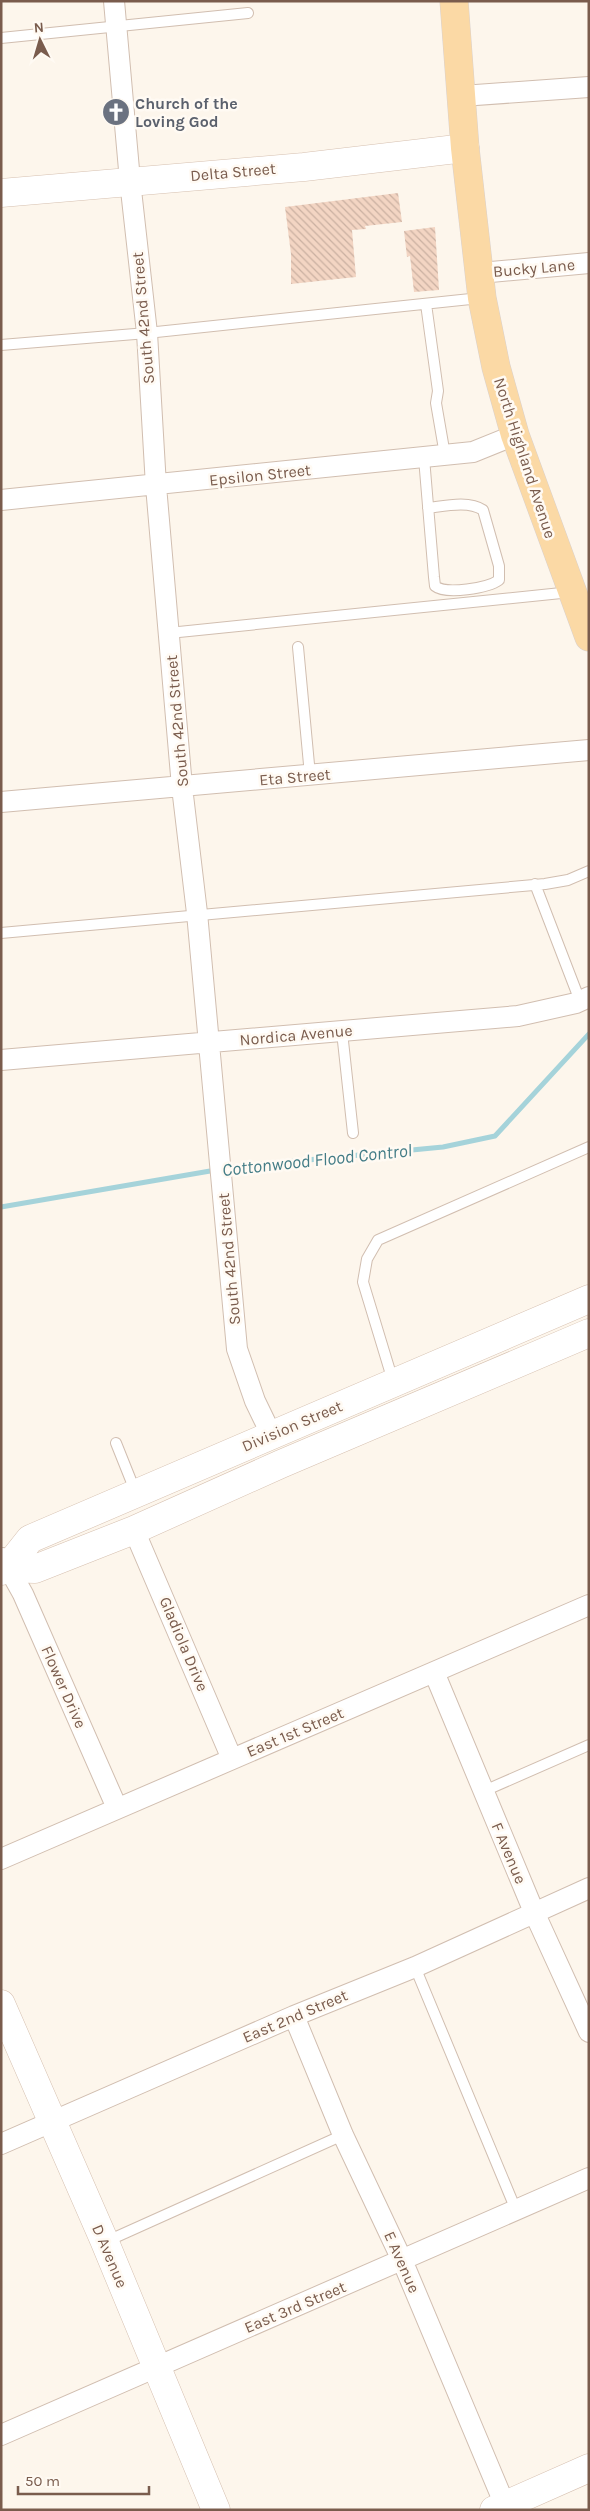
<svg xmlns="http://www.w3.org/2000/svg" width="590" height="2511" viewBox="0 0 590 2511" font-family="Karla,sans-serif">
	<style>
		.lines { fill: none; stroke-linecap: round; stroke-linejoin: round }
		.stream { stroke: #a5d3da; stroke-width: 5 }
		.building { fill: url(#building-back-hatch) }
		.lane-casing { stroke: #d1beb0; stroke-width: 12 }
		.street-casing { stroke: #d1beb0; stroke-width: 22 }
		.secondary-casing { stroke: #d6c0b0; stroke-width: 29 }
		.primary-casing { stroke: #dad1cd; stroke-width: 29 }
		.lane { stroke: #fff; stroke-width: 10 }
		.street { stroke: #fff; stroke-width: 20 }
		.secondary { stroke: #fff; stroke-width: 28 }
		.primary { stroke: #fbd9a5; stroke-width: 28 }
		.labels { text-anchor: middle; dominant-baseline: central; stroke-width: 5; stroke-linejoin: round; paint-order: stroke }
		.worship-label { font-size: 16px; font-weight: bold; fill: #5b616d; stroke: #fffaf3; text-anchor: start }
		.street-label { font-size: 16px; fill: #7a5c4d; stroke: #fffaf3 }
		.water-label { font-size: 18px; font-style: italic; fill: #437c86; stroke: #fffaf3 }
	</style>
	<defs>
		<pattern id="building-back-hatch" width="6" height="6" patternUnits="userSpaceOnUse" patternTransform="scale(1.25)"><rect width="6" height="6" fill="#f3d5c3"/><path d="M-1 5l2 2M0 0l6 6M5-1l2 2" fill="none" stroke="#cab0a1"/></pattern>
	</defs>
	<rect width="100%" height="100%" fill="#fdf6ec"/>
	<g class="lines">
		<path class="stream" d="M224,1168L443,1147L495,1136L589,1034
			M1,1207L216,1170"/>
	</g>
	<path class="building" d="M398,193L402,222L365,226L366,229L352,230L356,277L291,284V254L285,207Z
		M435,227L439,290L414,292L410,256L407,257L404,231Z"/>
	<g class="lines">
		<g class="lane-casing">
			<path id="lane" d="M1,38L248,13
				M426,304L438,391L436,403L445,455
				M1,345L147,333L480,298
				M424,458L434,577L435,586C446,595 488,588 499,580V566L483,510C469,500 444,506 428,508
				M169,633L571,592
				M298,647L310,775
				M535,884L580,1001
				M1,933L545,884L568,880L589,871
				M342,1032L353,1133
				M393,1381L363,1282L367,1259L378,1240L589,1147
				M116,1443L136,1493
				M484,1791L589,1745
				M415,1967L516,2210
				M105,2242L343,2135"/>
		</g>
		<g class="street-casing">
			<path id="street" d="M114,1L130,181L147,333L156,486L182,787L197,913L237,1349L255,1401L271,1434
				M462,96L589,87
				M480,273L589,263
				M1,500L473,452L515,435
				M1,802L589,750
				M1,1060L518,1016L576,1003L589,997
				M134,1530L232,1759
				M3,1558L23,1594L117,1808
				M434,1672L534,1912L589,2032
				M1,1859L589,1605
				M294,2016L343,2135L402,2260L507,2510
				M1,2144L294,2016L415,1967L589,1888
				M1,2435L589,2178"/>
		</g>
		<g class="secondary-casing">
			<path id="secondary" d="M1,193L304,167L465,148
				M7,1568L30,1539L589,1299
				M1,1571L7,1568L35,1569L134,1530L281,1464L589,1333
				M1,2004L104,2240L216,2510
				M494,2510L589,2468"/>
		</g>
		<g class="primary-casing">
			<path id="primary" d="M454,1L465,148L482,298L496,367L515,435L589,637"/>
		</g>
		<use href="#lane" class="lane"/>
		<use href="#street" class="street"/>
		<use href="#secondary" class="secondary"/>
		<use href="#primary" class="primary"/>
	</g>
	<defs>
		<g id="church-disc" transform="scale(1.4375)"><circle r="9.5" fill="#6b7280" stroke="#fffaf3"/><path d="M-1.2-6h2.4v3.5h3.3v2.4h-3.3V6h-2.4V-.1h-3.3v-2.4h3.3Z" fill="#fff"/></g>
	</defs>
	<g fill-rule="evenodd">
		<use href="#church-disc" x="116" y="112"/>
	</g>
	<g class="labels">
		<g class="worship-label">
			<text x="135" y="103">Church of the<tspan x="135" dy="18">Loving God</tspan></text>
		</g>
		<g class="street-label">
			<text transform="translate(233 172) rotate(-5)">Delta Street</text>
			<text transform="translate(534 268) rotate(-5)">Bucky Lane</text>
			<text transform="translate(143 318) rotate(-95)">South 42nd Street</text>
			<text transform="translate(525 458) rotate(72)">North Highland Avenue</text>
			<text transform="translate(260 475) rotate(-6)">Epsilon Street</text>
			<text transform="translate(177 721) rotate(-95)">South 42nd Street</text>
			<text transform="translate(295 777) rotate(-5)">Eta Street</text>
			<text transform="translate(296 1035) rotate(-5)">Nordica Avenue</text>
			<text transform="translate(229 1259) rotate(-95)">South 42nd Street</text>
			<text transform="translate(292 1426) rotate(-23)">Division Street</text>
			<text transform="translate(184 1644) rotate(67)">Gladiola Drive</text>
			<text transform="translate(64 1687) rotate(66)">Flower Drive</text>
			<text transform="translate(295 1732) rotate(-23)">East 1st Street</text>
			<text transform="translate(509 1853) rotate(67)">F Avenue</text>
			<text transform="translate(295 2016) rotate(-23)">East 2nd Street</text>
			<text transform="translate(110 2256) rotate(67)">D Avenue</text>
			<text transform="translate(402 2262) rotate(66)">E Avenue</text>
			<text transform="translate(295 2307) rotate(-23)">East 3rd Street</text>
		</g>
		<g class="water-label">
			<text transform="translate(317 1160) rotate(-6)">Cottonwood Flood Control</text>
		</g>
	</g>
	<rect width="590" height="2511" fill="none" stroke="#7a5c4d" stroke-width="5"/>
	<g transform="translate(40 40) rotate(355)" stroke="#fffaf3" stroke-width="4" paint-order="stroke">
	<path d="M0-4L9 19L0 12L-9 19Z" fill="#7a5c4d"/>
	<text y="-8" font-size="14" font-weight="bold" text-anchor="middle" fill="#7a5c4d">N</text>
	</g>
	<path d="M18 2486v8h131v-8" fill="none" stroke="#7a5c4d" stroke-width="2.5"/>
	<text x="25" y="2486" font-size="15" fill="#7a5c4d" stroke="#fffaf3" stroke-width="4" paint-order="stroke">50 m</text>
</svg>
